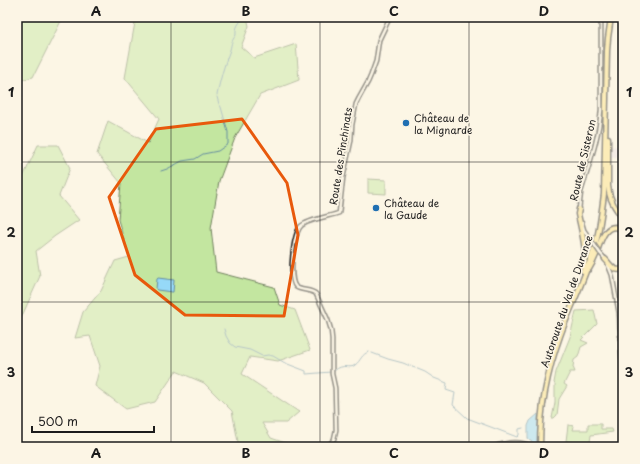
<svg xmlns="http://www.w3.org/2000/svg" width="640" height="464" viewBox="0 0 640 464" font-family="'Playpen Sans',sans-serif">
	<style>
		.built { fill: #ece1e4 }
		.green { fill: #c3e6a0; stroke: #70815e }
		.water { fill: #96d9f8; stroke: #658da0 }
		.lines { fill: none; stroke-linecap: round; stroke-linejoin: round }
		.stream { stroke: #658da0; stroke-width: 1 }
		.secondary-casing { stroke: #1c1c1c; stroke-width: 5.5 }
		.highway-casing { stroke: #1c1c1c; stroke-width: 7 }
		.secondary { stroke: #fcf5e5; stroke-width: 2.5 }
		.highway { stroke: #fce080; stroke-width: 4 }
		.secondary-bridge-casing { stroke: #1c1c1c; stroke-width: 5.5; stroke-linecap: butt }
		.secondary-bridge { stroke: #fcf5e5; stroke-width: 2.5 }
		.marked { fill: none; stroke: #e8590c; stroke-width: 3; stroke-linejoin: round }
		.grid { fill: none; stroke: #1c1c1c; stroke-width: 1; stroke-opacity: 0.55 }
		.poi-dot { fill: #1f6fb2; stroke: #fcf5e5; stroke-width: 1.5 }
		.labels { text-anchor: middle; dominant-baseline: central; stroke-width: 3.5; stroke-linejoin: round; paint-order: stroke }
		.poi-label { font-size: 10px; fill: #1c1c1c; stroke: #fcf5e5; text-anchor: start }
		.street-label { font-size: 10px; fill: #1c1c1c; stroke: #fcf5e5 }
		.neatline { fill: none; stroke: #1c1c1c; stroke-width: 1.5 }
		.grid-label { font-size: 13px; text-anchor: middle; font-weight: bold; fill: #1c1c1c }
	</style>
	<rect width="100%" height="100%" fill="#fcf5e5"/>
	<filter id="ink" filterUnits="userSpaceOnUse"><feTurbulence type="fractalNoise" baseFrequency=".025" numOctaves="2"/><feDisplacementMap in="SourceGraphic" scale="8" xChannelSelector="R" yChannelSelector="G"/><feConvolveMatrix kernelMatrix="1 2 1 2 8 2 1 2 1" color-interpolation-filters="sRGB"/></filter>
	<g filter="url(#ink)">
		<path class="built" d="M620,146L623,151V154L616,158L611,157L610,147Z"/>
		<path class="green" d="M17,17H63L33,77L17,81Z
			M136,17H247L249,26L241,47L254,58L296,44L299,80L260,95L235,138L219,181L211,228L216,272L274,287L280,305L295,310L310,350L278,361L250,357L242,374L299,412L286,423H262L271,438L297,447H239L232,411L204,383L176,371L155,402L126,409L95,386L100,366L90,336L75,338L83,312L101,291L115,261L129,257L118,220L121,183L97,154L108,121L148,143L159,119L125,78Z
			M38,145H58L70,168L59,196L79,220L55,236L36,251L40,276L22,316L17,326V175L23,177Z
			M368,179L386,180V194L368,193Z
			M594,310L597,324L581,340L588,343L581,347L578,357L574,360L573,367L575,372H570L564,384L567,386L559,399L557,415L554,418H552L555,403V384L554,383L556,372L570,337L576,311Z
			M588,424H601V429H612L613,432L591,435L590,442L580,444L566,441L568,425L574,426L573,430H588Z"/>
		<path class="water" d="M158,278L174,280V281L173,292H172L157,290L156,289L157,279Z
			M538,414V443L537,445L529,440L528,438V426L530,421Z"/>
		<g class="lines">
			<path class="stream" d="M217,95C220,80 224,65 230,50C232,42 231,42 236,35C235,27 239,23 244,17
				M161,171L167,169L182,161L195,159L203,154L218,151L228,144V132L221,107L219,104L217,97
				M224,329L226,336L230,343L235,347L250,350L262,356L268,355L273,356L285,363L306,371V374L331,372
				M372,353L388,359L403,363L425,372L434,378L447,383L446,390L455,393L453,405L467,418L517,437L519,435V429L523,428
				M334,371C344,362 350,370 355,365C361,361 361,354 369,352"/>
			<g class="secondary-casing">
				<path id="secondary" d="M579,210L580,200L581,192C589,165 599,138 601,110V17
					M582,223L584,230L591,240
					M600,253L606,260
					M608,265L612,275L619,313V315C620,320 619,326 620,331C621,348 622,365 623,382
					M619,313H623
					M620,323L623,318
					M329,445L334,447
					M327,447L334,439L336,430L335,388L332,374V339L331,330L328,320L316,294C311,289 301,291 296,287C288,279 293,234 301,226C307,220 330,216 339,213L343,178L351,141L352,125L356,104L359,98L368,82L371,75L376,61L379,40L390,17
					M493,447C510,441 520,441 536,447"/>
			</g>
			<g class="highway-casing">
				<path id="highway" d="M608,138V186C609,199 615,208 623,218
					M579,209L578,214C582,234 588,252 583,271
					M605,259C611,265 613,272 623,269
					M589,269C592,264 594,260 596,255C600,243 605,219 623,230
					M540,447C540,409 547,372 560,336C571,305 587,275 596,242C600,227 602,210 604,194L607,51L608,38L611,17"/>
			</g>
			<use href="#secondary" class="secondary"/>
			<use href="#highway" class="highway"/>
			<g class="secondary-bridge-casing">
				<path id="secondary-bridge" d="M591,240L600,253"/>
			</g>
			<use href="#secondary-bridge" class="secondary-bridge"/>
		</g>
	</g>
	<path d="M0 0H640V464H0ZM242,119L287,183L298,235L284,316L185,315L135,275L109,197L156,129Z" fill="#fcf5e5" fill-opacity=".55" fill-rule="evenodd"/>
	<path class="marked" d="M242,119L287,183L298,235L284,316L185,315L135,275L109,197L156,129Z"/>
	<path class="grid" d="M171,17V447M320,17V447M469,17V447M17,162H623M17,302H623"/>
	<g class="poi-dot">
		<circle cx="406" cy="123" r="4"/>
		<circle cx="376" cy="208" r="4"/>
	</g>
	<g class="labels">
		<g class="poi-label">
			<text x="414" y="117">Château de<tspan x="414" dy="12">la Mignarde</tspan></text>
			<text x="384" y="202">Château de<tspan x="384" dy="12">la Gaude</tspan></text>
		</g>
		<g class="street-label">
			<text transform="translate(340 156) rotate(-81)">Route des Pinchinats</text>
			<text transform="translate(582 160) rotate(-77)">Route de Sisteron</text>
			<text transform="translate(566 301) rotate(-71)">Autoroute du Val de Durance</text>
		</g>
	</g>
	<rect width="640" height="464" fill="none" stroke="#fcf5e5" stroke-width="44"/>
	<path d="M32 426v6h122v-6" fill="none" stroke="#1c1c1c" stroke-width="2"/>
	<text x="38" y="426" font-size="12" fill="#1c1c1c" stroke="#fcf5e5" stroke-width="3" paint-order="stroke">500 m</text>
	<rect x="22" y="22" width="596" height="420" class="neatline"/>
	<g class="grid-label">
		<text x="96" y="16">A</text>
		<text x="246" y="16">B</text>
		<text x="394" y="16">C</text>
		<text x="544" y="16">D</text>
		<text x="11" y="97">1</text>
		<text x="629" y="97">1</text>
		<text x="11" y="237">2</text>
		<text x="629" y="237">2</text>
		<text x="11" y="377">3</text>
		<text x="629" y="377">3</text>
		<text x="96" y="458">A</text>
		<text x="246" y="458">B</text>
		<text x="394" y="458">C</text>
		<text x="544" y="458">D</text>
	</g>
</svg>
